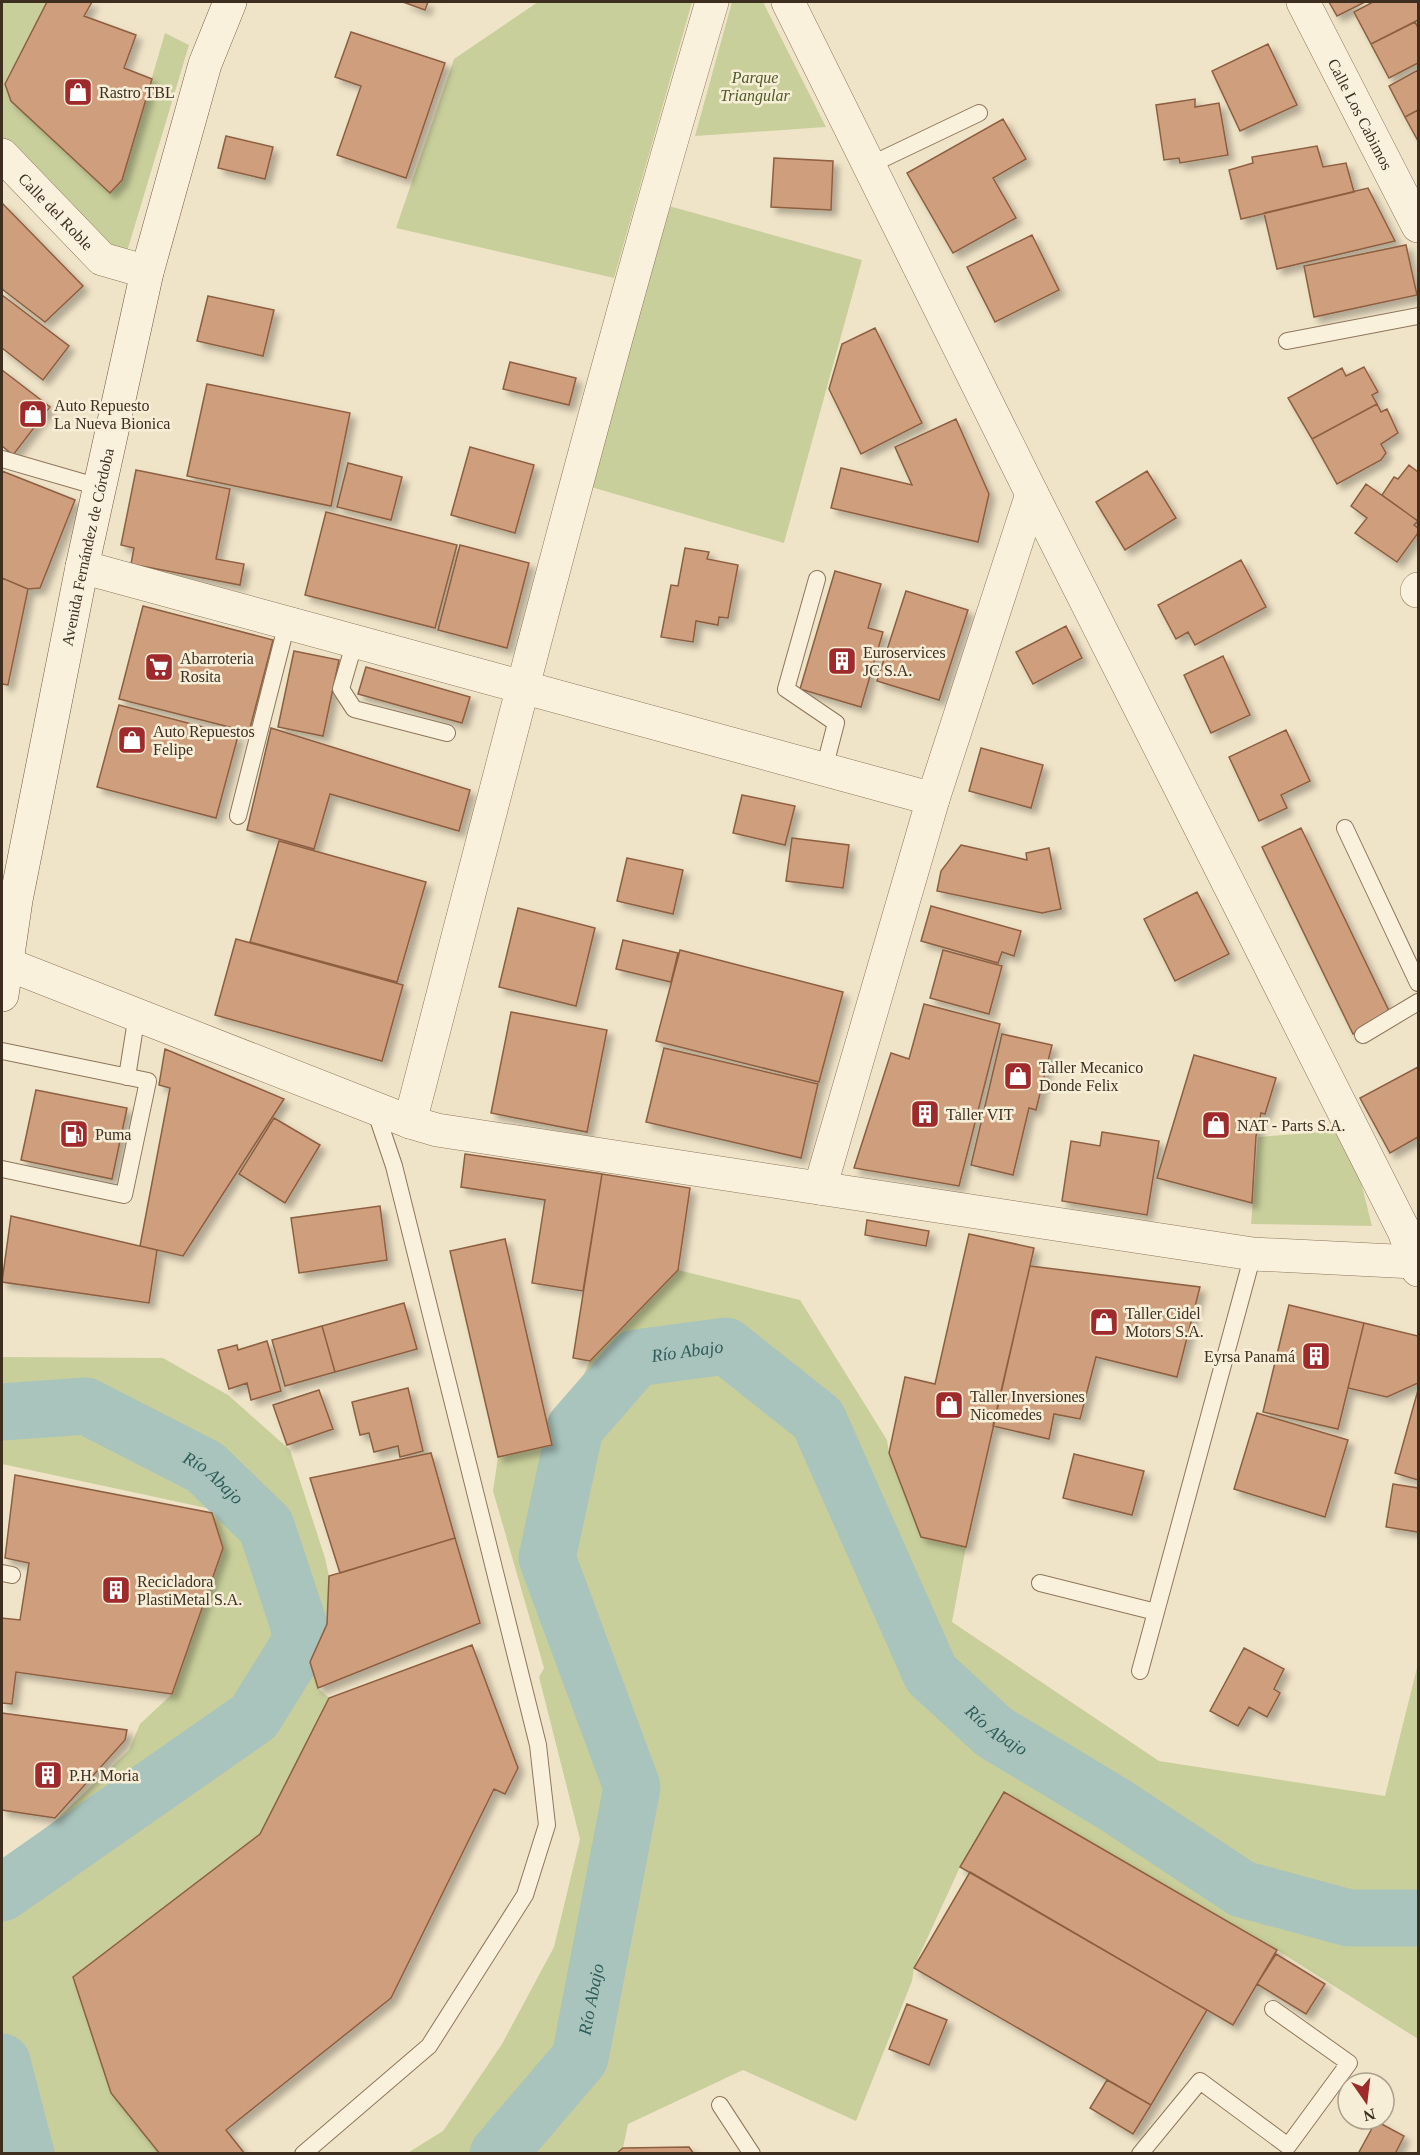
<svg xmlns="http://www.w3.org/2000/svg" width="1420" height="2155" viewBox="0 0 1420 2155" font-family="'Times New Roman',serif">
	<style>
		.green { fill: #c9cf9b }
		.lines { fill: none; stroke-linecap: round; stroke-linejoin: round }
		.river { stroke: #a9c4bc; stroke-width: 57 }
		.building { fill: #cf9f7d; stroke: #8d5f41; stroke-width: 1.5; filter: url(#shadow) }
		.lane-casing { stroke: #8d765c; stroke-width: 18 }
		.street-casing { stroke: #8d765c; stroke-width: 34 }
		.secondary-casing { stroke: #6f573f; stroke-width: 34 }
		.lane { stroke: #faf1dc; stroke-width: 16 }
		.street { stroke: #faf1dc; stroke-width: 33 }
		.secondary { stroke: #faf1dc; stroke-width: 33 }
		.labels { text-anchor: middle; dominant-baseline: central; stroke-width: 5; stroke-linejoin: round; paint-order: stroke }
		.park-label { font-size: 16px; font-style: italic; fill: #4d5a26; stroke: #f7eed8 }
		.poi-label { font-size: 16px; fill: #3d2e20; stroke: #f7eed8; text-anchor: start }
		.street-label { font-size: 16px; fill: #3d2e20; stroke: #f7eed8 }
		.water-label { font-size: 18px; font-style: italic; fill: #2f5d5a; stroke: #f7eed8 }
	</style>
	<defs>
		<filter id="shadow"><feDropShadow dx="5.5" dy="5.5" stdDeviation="3" flood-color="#0004"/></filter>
	</defs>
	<rect width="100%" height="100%" fill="#f0e4c8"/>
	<path class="green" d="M2,2H47L5,83L11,101L110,192L122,180L165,33L189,45L126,255L103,248L2,143Z
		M538,2H692L614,278L396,228L454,59Z
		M732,2H763L826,127L695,136Z
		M669,206L862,260L784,543L591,487Z
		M1348,1130L1372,1226L1251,1224L1258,1137Z
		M678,1270L800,1300L887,1440L889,1453L921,1537L966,1547L952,1622L1159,1761L1385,1796L1418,1664V2039L1277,1950L1005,1792L960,1867L914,1967L912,1981L856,2121L743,2070L628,2124L623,2148L616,2153L406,2154L443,2131L502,2044L554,1947L580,1839L539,1677L544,1668L493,1491L498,1457L552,1445L590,1361Z
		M2,1357L163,1358L228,1395L290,1450L325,1558L329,1576L327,1624L310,1662L318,1688L329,1698L260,1834L73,1977L111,2093L160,2153L2,2154V1859L10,1856L57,1819L129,1750L140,1724L172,1694L223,1548L211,1509L2,1464Z"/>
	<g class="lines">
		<g class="river">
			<path id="s1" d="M2,1412L86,1406L205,1467L266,1526L303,1638L254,1717L2,1893"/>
			<path d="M2,2062L26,2154"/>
			<path id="s2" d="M498,2154L580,2058L632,1787L547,1558L575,1428L636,1358L726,1346L818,1419L931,1674L994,1732L1115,1805L1242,1889L1349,1918H1418"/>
		</g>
	</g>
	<path class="building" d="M47,2H92L84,16L136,35L124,68L152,79L122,180L110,193L11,101L5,84Z
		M403,2H428L425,10Z
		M1329,2H1365L1337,16Z
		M1373,2H1418V20L1371,44L1354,12Z
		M1415,22L1418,28V63L1389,78L1371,44Z
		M351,32L445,63L406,178L337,155L361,86L335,77Z
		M1268,44L1297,105L1240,131L1212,71Z
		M1418,70V110L1405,117L1389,86Z
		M1195,99V107L1219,103L1228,155L1180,163L1179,158L1164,160L1156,105Z
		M1418,110V141L1405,117Z
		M1003,119L1026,159L993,178L1016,218L953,253L907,173Z
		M226,136L273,147L265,179L218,168Z
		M1317,146L1323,167L1346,163L1354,192L1241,219L1229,170L1253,163L1252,157Z
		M774,158L833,161L831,210L771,207Z
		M1368,188L1395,241L1277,269L1264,213Z
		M2,203L83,286L45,322L2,289Z
		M1032,235L1059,290L995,322L967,267Z
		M1406,245L1417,295L1314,317L1304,266Z
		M2,295L69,346L43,380L2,348Z
		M208,296L274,310L263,356L197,341Z
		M875,328L922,423L861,454L829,389L842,344Z
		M510,362L576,378L569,405L503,389Z
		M1364,367L1378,392L1372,395L1377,404L1312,439L1288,398L1342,368L1346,376Z
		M2,370L50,407L13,455L2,446Z
		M207,384L350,413L331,506L187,476Z
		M1377,404L1381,412L1387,409L1398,433L1381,444L1386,453L1381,460L1337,484L1312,439Z
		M956,419L989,494L978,542L831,508L841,468L912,485L895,447Z
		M470,447L534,465L515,533L451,515Z
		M348,463L402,477L391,520L337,507Z
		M1409,465L1418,472V521L1382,495L1394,477L1398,479Z
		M136,470L230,489L216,559L244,564L240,585L131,564L134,548L121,545Z
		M2,471L75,500L40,588L28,589L2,578Z
		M1147,471L1176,518L1125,550L1096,502Z
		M1366,484L1418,521L1414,525L1418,528V533L1397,562L1355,533L1367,518L1351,506Z
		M326,512L457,545L435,628L305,595Z
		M460,545L529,563L507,648L438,630Z
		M685,548L709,552L707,559L738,565L728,618L719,617L718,625L696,621L693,642L661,637L671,585L678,586Z
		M1241,560L1266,607L1195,645L1188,632L1176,639L1158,605Z
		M835,571L881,584L868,628L883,632L861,707L800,689Z
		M2,578L28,589L8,685L2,684Z
		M906,591L968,610L939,700L877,681Z
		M143,606L273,640L249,732L119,699Z
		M1066,626L1082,658L1033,684L1016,652Z
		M294,651L339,660L323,736L278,727Z
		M1223,656L1250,715L1211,733L1184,675Z
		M366,667L470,697L462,723L358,694Z
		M119,705L238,736L216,818L97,787Z
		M271,728L470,790L459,831L330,794L314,849L247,830Z
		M1286,730L1310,781L1281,795L1287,808L1259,821L1229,757Z
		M981,748L1043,765L1031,808L969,791Z
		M742,795L795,806L785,845L733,833Z
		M1301,828L1391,1015L1353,1034L1262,847Z
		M792,838L849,845L843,888L786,881Z
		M279,841L426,882L397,982L250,942Z
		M961,845L1027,860L1026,853L1049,848L1061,909L1042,913L937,891L941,871Z
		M627,858L683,870L673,914L617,901Z
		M1197,892L1229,954L1175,981L1144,919Z
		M931,906L1021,931L1014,956L1002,952L998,963L921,941Z
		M518,908L595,928L576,1006L499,987Z
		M236,939L403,985L382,1061L215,1015Z
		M623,940L678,953L671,982L616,969Z
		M680,950L843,992L819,1082L656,1041Z
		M943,950L1002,966L989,1014L930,998Z
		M924,1004L1000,1024L959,1186L854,1168L891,1053L909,1059Z
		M511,1012L607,1030L587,1132L491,1113Z
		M1002,1034L1052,1045L1036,1110L1029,1108L1013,1175L971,1165Z
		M664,1048L818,1084L801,1158L646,1122Z
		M165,1049L284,1099L183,1256L140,1246L170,1088L159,1085Z
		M1194,1055L1276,1078L1265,1114L1261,1113L1256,1136L1252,1203L1157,1178Z
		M1418,1067V1137L1390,1153L1360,1098Z
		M36,1090L127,1108L112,1179L21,1160Z
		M274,1118L320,1145L285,1203L239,1174Z
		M1102,1132L1159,1141L1147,1215L1062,1201L1071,1141L1100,1146Z
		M465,1154L602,1174L583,1291L532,1283L545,1200L461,1187Z
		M602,1174L690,1188L678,1270L590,1361L573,1358Z
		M380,1206L387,1260L299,1273L291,1218Z
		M11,1216L157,1250L149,1303L2,1282Z
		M867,1220L929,1231L926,1246L865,1235Z
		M969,1234L1034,1248L966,1547L921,1537L889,1453L905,1377L935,1384Z
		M505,1239L552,1445L498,1457L450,1251Z
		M1030,1266L1200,1287L1177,1377L1096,1357L1080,1419L1054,1414L1049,1439L993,1426Z
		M404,1303L417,1349L335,1372L322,1326Z
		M1289,1305L1364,1323L1338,1429L1263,1412Z
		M1364,1323L1418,1336V1383L1387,1397L1348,1388Z
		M322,1326L335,1372L285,1386L272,1340Z
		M267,1341L281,1391L251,1400L247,1383L229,1389L218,1350L237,1345L238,1350Z
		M408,1388L423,1451L400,1457L398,1446L374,1452L369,1433L360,1435L352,1402Z
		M319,1390L333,1429L287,1445L273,1405Z
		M1418,1390V1480L1395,1473Z
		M1257,1413L1348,1440L1325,1517L1234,1489Z
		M431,1453L455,1538L340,1573L310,1478Z
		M1074,1454L1144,1471L1132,1515L1063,1498Z
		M15,1475L212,1513L223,1548L172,1694L16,1672L12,1704L2,1703V1618L20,1620L29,1563L5,1558Z
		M1393,1484L1418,1488V1532L1386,1527Z
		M455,1538L480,1623L318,1688L310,1662L327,1624L329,1576Z
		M472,1645L518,1768L505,1794L494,1789L391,1998L226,2130L245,2154H160L111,2093L73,1977L260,1834L329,1698Z
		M1244,1648L1284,1669L1274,1689L1280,1693L1267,1717L1249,1707L1238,1726L1210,1711Z
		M2,1713L127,1730L125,1740L55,1818L2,1810Z
		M1004,1792L1277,1950L1233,2025L960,1867Z
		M970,1872L1207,2010L1151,2105L914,1968Z
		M1276,1954L1325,1984L1306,2014L1257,1984Z
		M907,2004L947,2020L929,2065L889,2049Z
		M1107,2080L1151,2105L1133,2134L1090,2108Z
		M1376,2121L1404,2136L1395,2154H1358Z
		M689,2147L694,2154H616L623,2148Z"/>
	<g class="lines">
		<g class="lane-casing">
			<path id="lane" d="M870,165L979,113
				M1287,341L1418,316
				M2,459L99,487
				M817,579L786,689L836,723L824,769
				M355,641L341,689L354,709L447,733
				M238,816L287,623
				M1345,828L1418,983
				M1363,1035L1418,1002
				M2,1051L148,1081L124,1195L2,1169
				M127,1077L137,1014
				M2,1573L12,1575
				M1040,1583L1156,1612
				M1140,1671L1253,1254
				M720,2105L752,2154
				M303,2154L429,2046L525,1895L547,1825L538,1745L394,1166L374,1107
				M1140,2154L1200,2081L1288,2146L1349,2063L1273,2009"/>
		</g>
		<g class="street-casing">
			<g id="street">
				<path d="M788,2L1032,494L1404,1231L1418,1270"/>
				<path id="s3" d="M1303,2L1418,226"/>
				<path id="s4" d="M2,155L102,259L147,272"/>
				<path d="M82,567L933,799"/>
				<path d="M1417,591L1418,589"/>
				<path d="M7,964L410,1122L437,1130L1253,1254L1414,1262"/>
				<path d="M410,1122C507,748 602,372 712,2"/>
				<path d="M820,1188L933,799L1032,494"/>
			</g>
		</g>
		<g class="secondary-casing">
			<g id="secondary">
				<path id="s5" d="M2,995L16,900L82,567L147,272L205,64L230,2"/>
			</g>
		</g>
		<use href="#lane" class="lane"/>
		<use href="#street" class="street"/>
		<use href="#secondary" class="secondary"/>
	</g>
	<defs>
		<g id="shop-square" transform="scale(1.5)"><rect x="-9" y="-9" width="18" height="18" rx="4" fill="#9e2a2b" stroke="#f7eed8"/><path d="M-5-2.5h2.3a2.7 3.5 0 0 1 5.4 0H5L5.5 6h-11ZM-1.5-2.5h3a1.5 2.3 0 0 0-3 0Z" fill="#fff"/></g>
		<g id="building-square" transform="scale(1.5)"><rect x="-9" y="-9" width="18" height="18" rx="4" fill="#9e2a2b" stroke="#f7eed8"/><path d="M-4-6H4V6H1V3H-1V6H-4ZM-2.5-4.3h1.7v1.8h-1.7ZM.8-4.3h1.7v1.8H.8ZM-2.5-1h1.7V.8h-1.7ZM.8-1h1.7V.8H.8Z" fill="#fff"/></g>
		<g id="supermarket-square" transform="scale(1.5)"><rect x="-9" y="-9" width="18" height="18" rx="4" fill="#9e2a2b" stroke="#f7eed8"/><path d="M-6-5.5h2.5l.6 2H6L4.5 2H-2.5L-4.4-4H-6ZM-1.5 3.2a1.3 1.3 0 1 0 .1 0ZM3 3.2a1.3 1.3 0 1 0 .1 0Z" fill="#fff"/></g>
		<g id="fuel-square" transform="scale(1.5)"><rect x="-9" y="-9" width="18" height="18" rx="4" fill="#9e2a2b" stroke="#f7eed8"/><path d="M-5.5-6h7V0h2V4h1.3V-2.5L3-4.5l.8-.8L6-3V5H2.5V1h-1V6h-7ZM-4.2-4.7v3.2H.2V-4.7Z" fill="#fff"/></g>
	</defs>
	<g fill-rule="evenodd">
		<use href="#shop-square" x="78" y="92"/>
		<use href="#shop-square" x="33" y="414"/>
		<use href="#building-square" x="842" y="661"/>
		<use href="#supermarket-square" x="159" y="667"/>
		<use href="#shop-square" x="132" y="740"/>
		<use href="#shop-square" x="1018" y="1076"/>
		<use href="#building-square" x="925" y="1114"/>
		<use href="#shop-square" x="1216" y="1125"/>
		<use href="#fuel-square" x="74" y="1134"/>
		<use href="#shop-square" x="1104" y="1322"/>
		<use href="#building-square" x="1316" y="1356"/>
		<use href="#shop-square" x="949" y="1405"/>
		<use href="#building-square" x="116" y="1590"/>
		<use href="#building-square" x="48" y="1775"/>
	</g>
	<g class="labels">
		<g class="park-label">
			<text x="755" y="77">Parque<tspan x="755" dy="18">Triangular</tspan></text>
		</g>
		<g class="poi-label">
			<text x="99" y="92">Rastro TBL</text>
			<text x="54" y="405">Auto Repuesto<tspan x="54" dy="18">La Nueva Bionica</tspan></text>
			<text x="863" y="652">Euroservices<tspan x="863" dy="18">JC S.A.</tspan></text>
			<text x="180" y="658">Abarroteria<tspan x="180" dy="18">Rosita</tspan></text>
			<text x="153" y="731">Auto Repuestos<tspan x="153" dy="18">Felipe</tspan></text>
			<text x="1039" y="1067">Taller Mecanico<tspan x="1039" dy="18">Donde Felix</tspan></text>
			<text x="946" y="1114">Taller VIT</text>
			<text x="1237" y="1125">NAT - Parts S.A.</text>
			<text x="95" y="1134">Puma</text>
			<text x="1125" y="1313">Taller Cidel<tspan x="1125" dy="18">Motors S.A.</tspan></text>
			<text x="1295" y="1356" text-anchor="end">Eyrsa Panamá</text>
			<text x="970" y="1396">Taller Inversiones<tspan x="970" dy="18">Nicomedes</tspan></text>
			<text x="137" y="1581">Recicladora<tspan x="137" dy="18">PlastiMetal S.A.</tspan></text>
			<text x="69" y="1775">P.H. Moria</text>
		</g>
		<g class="street-label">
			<text stroke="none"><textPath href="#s3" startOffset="126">Calle Los Cabimos</textPath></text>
			<text stroke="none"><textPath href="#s4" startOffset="78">Calle del Roble</textPath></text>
			<text stroke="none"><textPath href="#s5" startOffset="456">Avenida Fernández de Córdoba</textPath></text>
		</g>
		<g class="water-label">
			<text stroke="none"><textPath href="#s2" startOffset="924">Río Abajo</textPath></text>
			<text stroke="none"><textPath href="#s1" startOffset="231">Río Abajo</textPath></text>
			<text stroke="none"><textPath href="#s2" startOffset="1446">Río Abajo</textPath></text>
			<text stroke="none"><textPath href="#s2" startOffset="186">Río Abajo</textPath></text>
		</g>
	</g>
	<rect width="1420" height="2155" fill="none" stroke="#3d2e20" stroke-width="6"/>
	<g transform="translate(1366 2101) rotate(166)"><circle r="28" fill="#f7eed8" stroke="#ada18e" stroke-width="1.5"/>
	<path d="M0-4.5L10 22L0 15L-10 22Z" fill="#9e2a2b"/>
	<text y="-9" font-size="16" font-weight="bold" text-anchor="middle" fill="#3d2e20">N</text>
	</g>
</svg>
